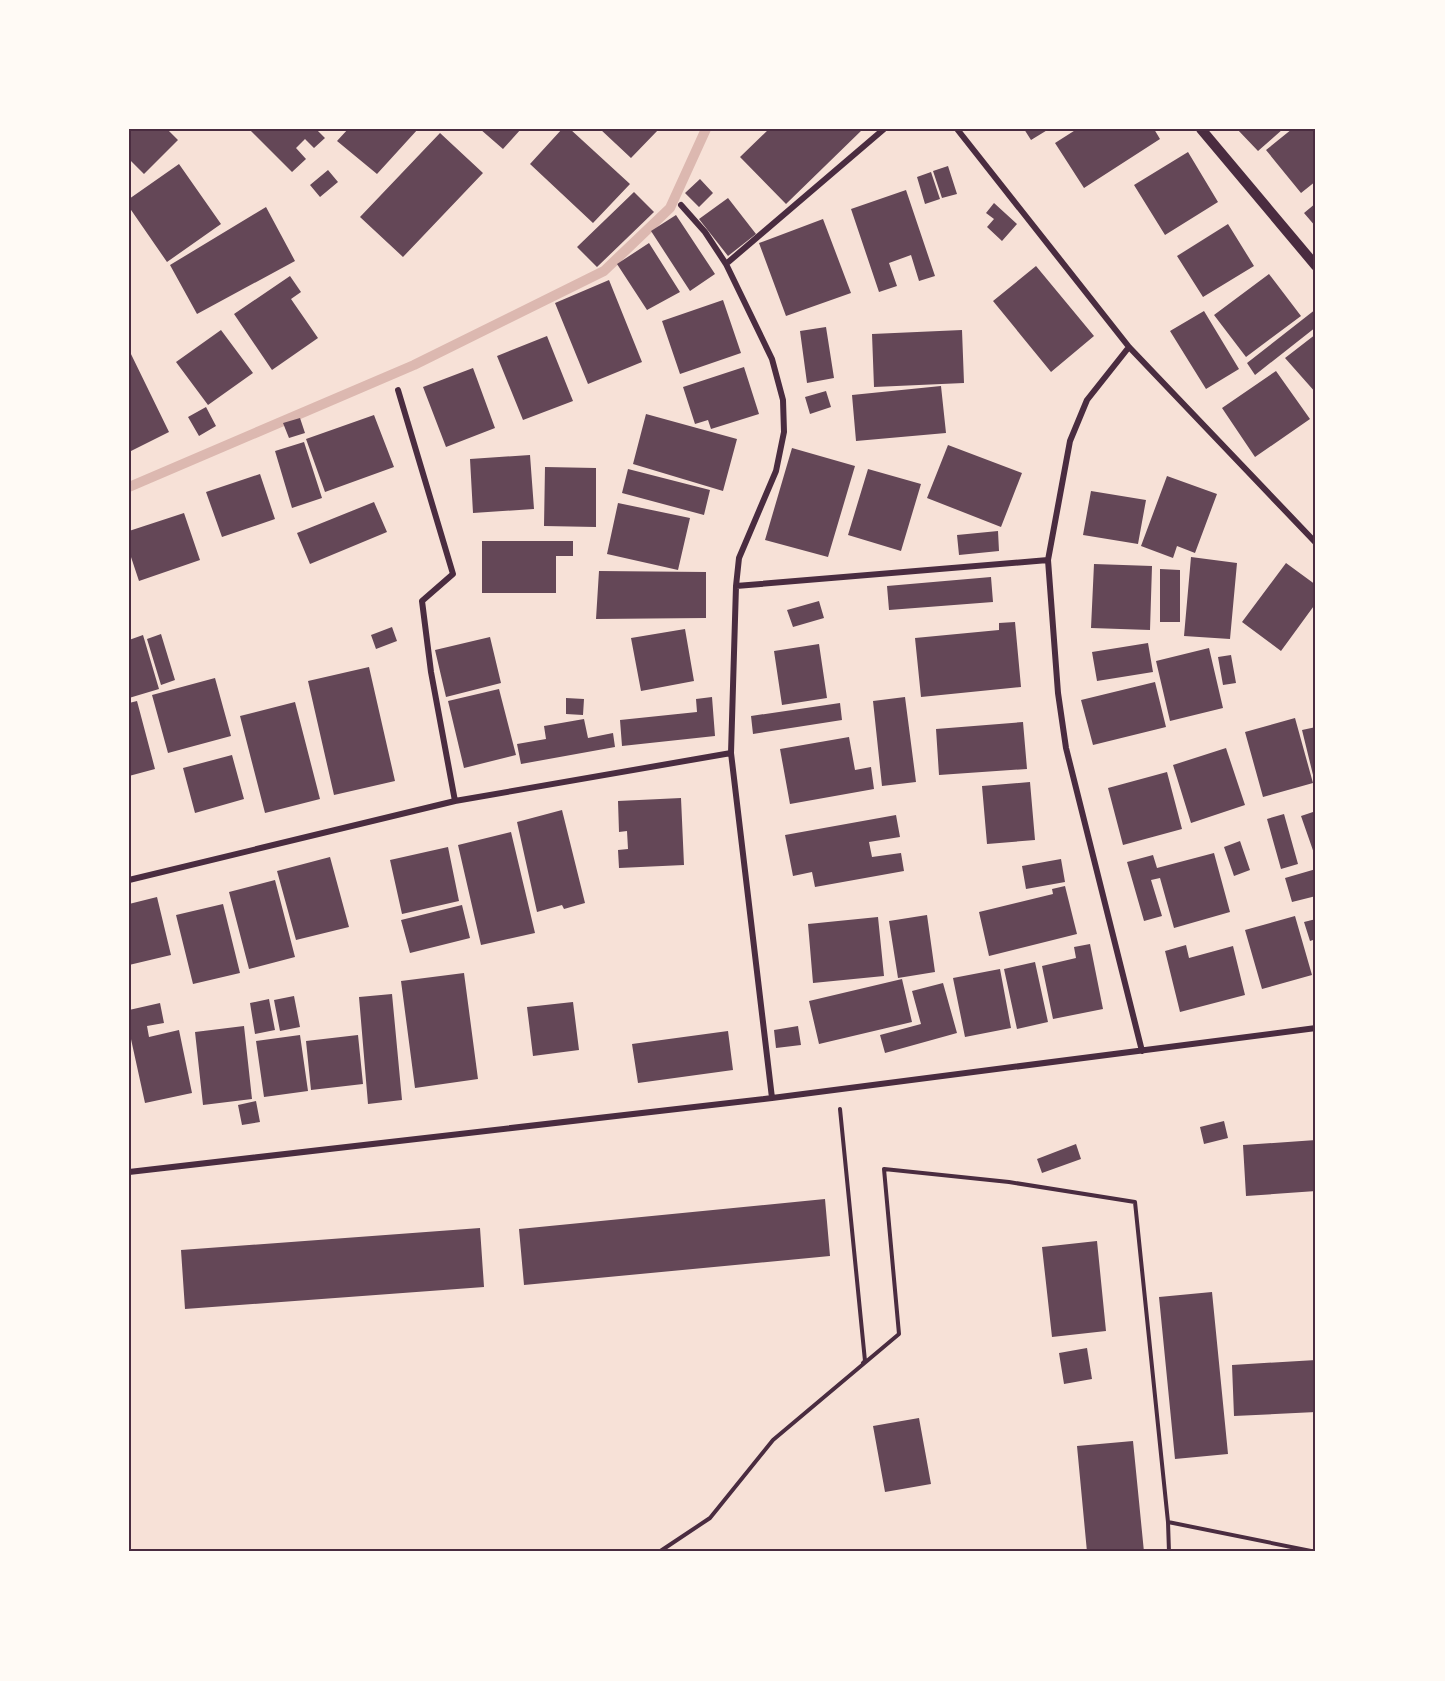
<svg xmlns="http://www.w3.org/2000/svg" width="1445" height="1681" viewBox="0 0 1445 1681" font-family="'Work Sans',sans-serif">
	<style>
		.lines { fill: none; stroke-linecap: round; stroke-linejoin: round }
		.stream { stroke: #dcb8b0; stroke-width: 10 }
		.building { fill: #644757 }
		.path { stroke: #4a2c40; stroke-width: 4 }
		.minor { stroke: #4a2c40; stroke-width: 6 }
		.tertiary { stroke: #4a2c40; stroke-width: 10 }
		.neatline { fill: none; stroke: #4a2c40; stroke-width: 2 }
	</style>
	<rect width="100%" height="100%" fill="#f7e1d7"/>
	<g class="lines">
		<path class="stream" d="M129,487L414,365L604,271L670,208L706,129"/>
	</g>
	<path class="building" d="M129,129H167L178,140L144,174L129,159Z
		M249,129H316L325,138L314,148L305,139L296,148L306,159L292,172Z
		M348,129H418L377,174L337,141Z
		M480,129H521L503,149Z
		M562,129H570L630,184L593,223L530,164Z
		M600,129H659L631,158Z
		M769,129H863L786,204L740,157Z
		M1024,129H1049L1031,140Z
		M1077,129H1154L1160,139L1084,188L1055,143Z
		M1237,129H1283L1258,151Z
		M1292,129H1316V181L1301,193L1266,150Z
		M440,133L483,173L403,257L360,217Z
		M1188,152L1218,202L1165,235L1134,185Z
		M179,164L221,224L167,262L129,207V199Z
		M948,166L957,194L942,198L933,171Z
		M328,170L338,182L320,197L310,185Z
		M931,172L940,199L925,204L917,177Z
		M700,179L713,193L699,207L685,193Z
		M906,190L935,276L919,281L911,255L889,263L897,286L879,292L851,209Z
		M634,192L654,212L597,267L577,247Z
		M728,198L756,234L728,256L699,219Z
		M994,203L1017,224L1002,241L987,227L994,219L986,213Z
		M1316,203V227L1304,213Z
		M266,207L295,261L197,314L170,265Z
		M676,215L715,274L690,291L651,231Z
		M823,219L851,293L786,316L759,243Z
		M1228,224L1254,266L1203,297L1177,256Z
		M649,243L680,292L647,310L617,264Z
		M1036,266L1094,336L1051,372L993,301Z
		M1269,274L1301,316L1246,357L1214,315Z
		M290,276L301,292L291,299L318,338L272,370L234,314Z
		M609,280L642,362L588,384L555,303Z
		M723,300L741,353L680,374L662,321Z
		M1316,309V327L1255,375L1247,363Z
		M1204,311L1239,369L1206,389L1170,331Z
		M826,327L834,378L807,383L800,331Z
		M221,330L253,373L208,405L176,362Z
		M962,330L964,383L874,387L872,334Z
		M1316,334V393L1285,358Z
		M547,336L573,401L523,420L497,356Z
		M129,350L169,432L129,452Z
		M744,367L759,414L711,429L708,420L695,424L683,387Z
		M473,368L495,428L446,447L423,387Z
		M1276,371L1310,419L1255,457L1222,408Z
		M941,386L946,433L856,441L852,395Z
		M826,391L831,407L810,414L805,397Z
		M206,407L216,426L199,436L188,417Z
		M646,414L737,439L723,491L633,464Z
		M374,415L394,467L325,492L306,439Z
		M300,418L305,433L289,438L283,423Z
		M304,442L322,498L292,508L275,451Z
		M948,445L1022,473L1001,527L927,498Z
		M792,448L855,466L828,557L765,540Z
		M530,455L534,509L473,513L470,459Z
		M545,467L596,468V527L544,526Z
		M628,469L710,490L704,515L622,493Z
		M868,469L921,484L901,551L848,535Z
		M260,474L275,519L222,537L206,492Z
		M1167,476L1217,494L1195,553L1177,546L1173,558L1141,546Z
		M1091,491L1146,500L1138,544L1083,535Z
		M374,502L387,532L310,564L297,533Z
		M618,503L690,518L678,570L607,554Z
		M184,513L200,560L139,581L129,551V531Z
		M998,531L999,551L959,555L957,535Z
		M482,541H573V556H556V593H482Z
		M1191,557L1237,563L1230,639L1184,636Z
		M1286,563L1316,585V603L1281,651L1242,622Z
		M1094,564L1152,566L1150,630L1091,628Z
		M1160,569L1180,570V622H1160Z
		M599,571L706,572V618L596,619Z
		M991,577L993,602L889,610L887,586Z
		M819,601L824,618L793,627L787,610Z
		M1015,622L1021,687L921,697L915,638L999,630V623Z
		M392,627L397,641L376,649L371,635Z
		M685,629L694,681L641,691L631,638Z
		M161,634L175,680L161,685L147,639Z
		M143,635L159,689L129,698V640Z
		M490,637L501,683L446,697L435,650Z
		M1148,643L1153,672L1097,681L1092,652Z
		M819,644L827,698L782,705L774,651Z
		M1209,648L1223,708L1170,721L1156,661Z
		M1231,655L1236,683L1223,685L1218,657Z
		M369,667L395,781L334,795L308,681Z
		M215,678L231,736L168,753L152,695Z
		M1155,682L1166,727L1093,745L1081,700Z
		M499,689L516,755L464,768L448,701Z
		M712,697L715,736L622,746L620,720L697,712L696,699Z
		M905,697L916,782L882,786L873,701Z
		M566,698L584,699L583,715L566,714Z
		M137,701L155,769L129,776V703Z
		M295,702L320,799L265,813L240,716Z
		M840,703L842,720L753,734L751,716Z
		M1295,718L1313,783L1263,797L1245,732Z
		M584,719L588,738L613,733L615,747L521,764L517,744L546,739L544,726Z
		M1023,722L1027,769L939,775L936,729Z
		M1316,727V783H1315L1302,730Z
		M849,737L855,770L871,767L874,789L790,804L780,749Z
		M1226,748L1245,805L1191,823L1173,765Z
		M232,755L244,799L195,813L183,768Z
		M1167,772L1182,829L1123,845L1108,788Z
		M1030,782L1035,840L987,844L982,786Z
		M681,798L684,865L619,868L618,850L628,849L627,831L619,832L618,801Z
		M562,810L585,903L564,909L562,905L537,912L517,822Z
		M1316,811V859L1301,816Z
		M1284,814L1298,864L1281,869L1267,819Z
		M896,815L900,837L869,842L872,857L901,853L904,871L815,887L812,872L793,876L785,835Z
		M511,832L535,933L481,945L458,845Z
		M1240,841L1250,870L1234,876L1224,847Z
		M448,847L459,901L402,914L390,860Z
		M1214,853L1230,912L1174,928L1160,878L1151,880L1162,916L1144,921L1127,862L1153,855L1157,868Z
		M330,857L349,927L296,940L277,871Z
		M1061,859L1065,882L1026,889L1022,866Z
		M1316,869V896L1292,902L1285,878Z
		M275,880L295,957L249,969L229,892Z
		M1065,886L1077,934L989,956L979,912L1053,894L1052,889Z
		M157,897L171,955L129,965V904Z
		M223,904L240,973L193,984L176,915Z
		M462,905L470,938L410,953L401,920Z
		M927,915L935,972L898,978L889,921Z
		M1295,916L1312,975L1262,989L1245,930Z
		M878,917L884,976L813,983L808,924Z
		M1316,919V939L1310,941L1304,922Z
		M1090,944L1103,1009L1053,1019L1042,966L1076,958L1074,947Z
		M1186,945L1189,958L1233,946L1245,995L1180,1012L1165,951Z
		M1035,962L1048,1022L1017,1029L1004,969Z
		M1000,969L1011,1028L965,1037L953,978Z
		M464,973L478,1079L415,1088L401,981Z
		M902,979L912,1022L819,1044L809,1001Z
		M943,983L957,1033L885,1053L880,1035L921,1024L912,991Z
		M392,994L402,1100L368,1104L359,997Z
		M294,996L300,1027L280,1031L274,1000Z
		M269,999L275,1030L255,1034L250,1003Z
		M573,1002L579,1050L533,1056L527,1007Z
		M160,1003L164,1023L147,1026L149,1037L179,1030L192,1093L145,1103L129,1030V1010Z
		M244,1026L252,1099L203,1105L195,1032Z
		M798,1026L801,1045L776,1048L774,1030Z
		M728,1031L733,1070L638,1083L632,1044Z
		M300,1035L308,1091L264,1097L256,1041Z
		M358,1035L363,1084L311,1090L306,1041Z
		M256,1101L260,1122L242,1125L238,1105Z
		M1224,1121L1228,1138L1204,1144L1200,1127Z
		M1316,1140V1191L1246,1196L1243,1145Z
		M1076,1144L1081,1159L1042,1173L1037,1159Z
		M825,1199L830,1256L524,1285L519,1229Z
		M480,1228L484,1287L185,1309L181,1250Z
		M1097,1241L1106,1331L1052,1337L1042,1247Z
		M1212,1292L1228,1454L1175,1459L1159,1297Z
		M1087,1348L1092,1379L1064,1384L1059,1353Z
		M1316,1360V1412L1234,1416L1232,1365Z
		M919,1418L931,1484L885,1492L873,1426Z
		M1133,1441L1144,1552H1087L1077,1446Z"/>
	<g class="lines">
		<path class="path" d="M840,1109L865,1361L863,1363
			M1168,1522L1316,1552
			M659,1552L710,1518L773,1440L899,1334L884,1169L1009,1182L1135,1202L1168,1522L1169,1552"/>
		<path class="minor" d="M957,129L1129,347L1316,543
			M681,205L705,232L726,264L772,359L783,400L784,432L776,471L739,558L736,586L731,753L772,1098
			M726,264L884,129
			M1129,347L1087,400L1070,441L1048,560L1058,693L1066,748L1142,1051
			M398,390L453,574L422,601L431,672L455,801
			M736,586L1048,560
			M129,880L455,801L731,753
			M129,1172L772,1098L1316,1028"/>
		<path class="tertiary" d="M1201,129L1316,266"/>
	</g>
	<rect width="1445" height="1681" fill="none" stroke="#fffaf5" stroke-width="261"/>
	<rect x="130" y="130" width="1184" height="1420" class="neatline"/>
</svg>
